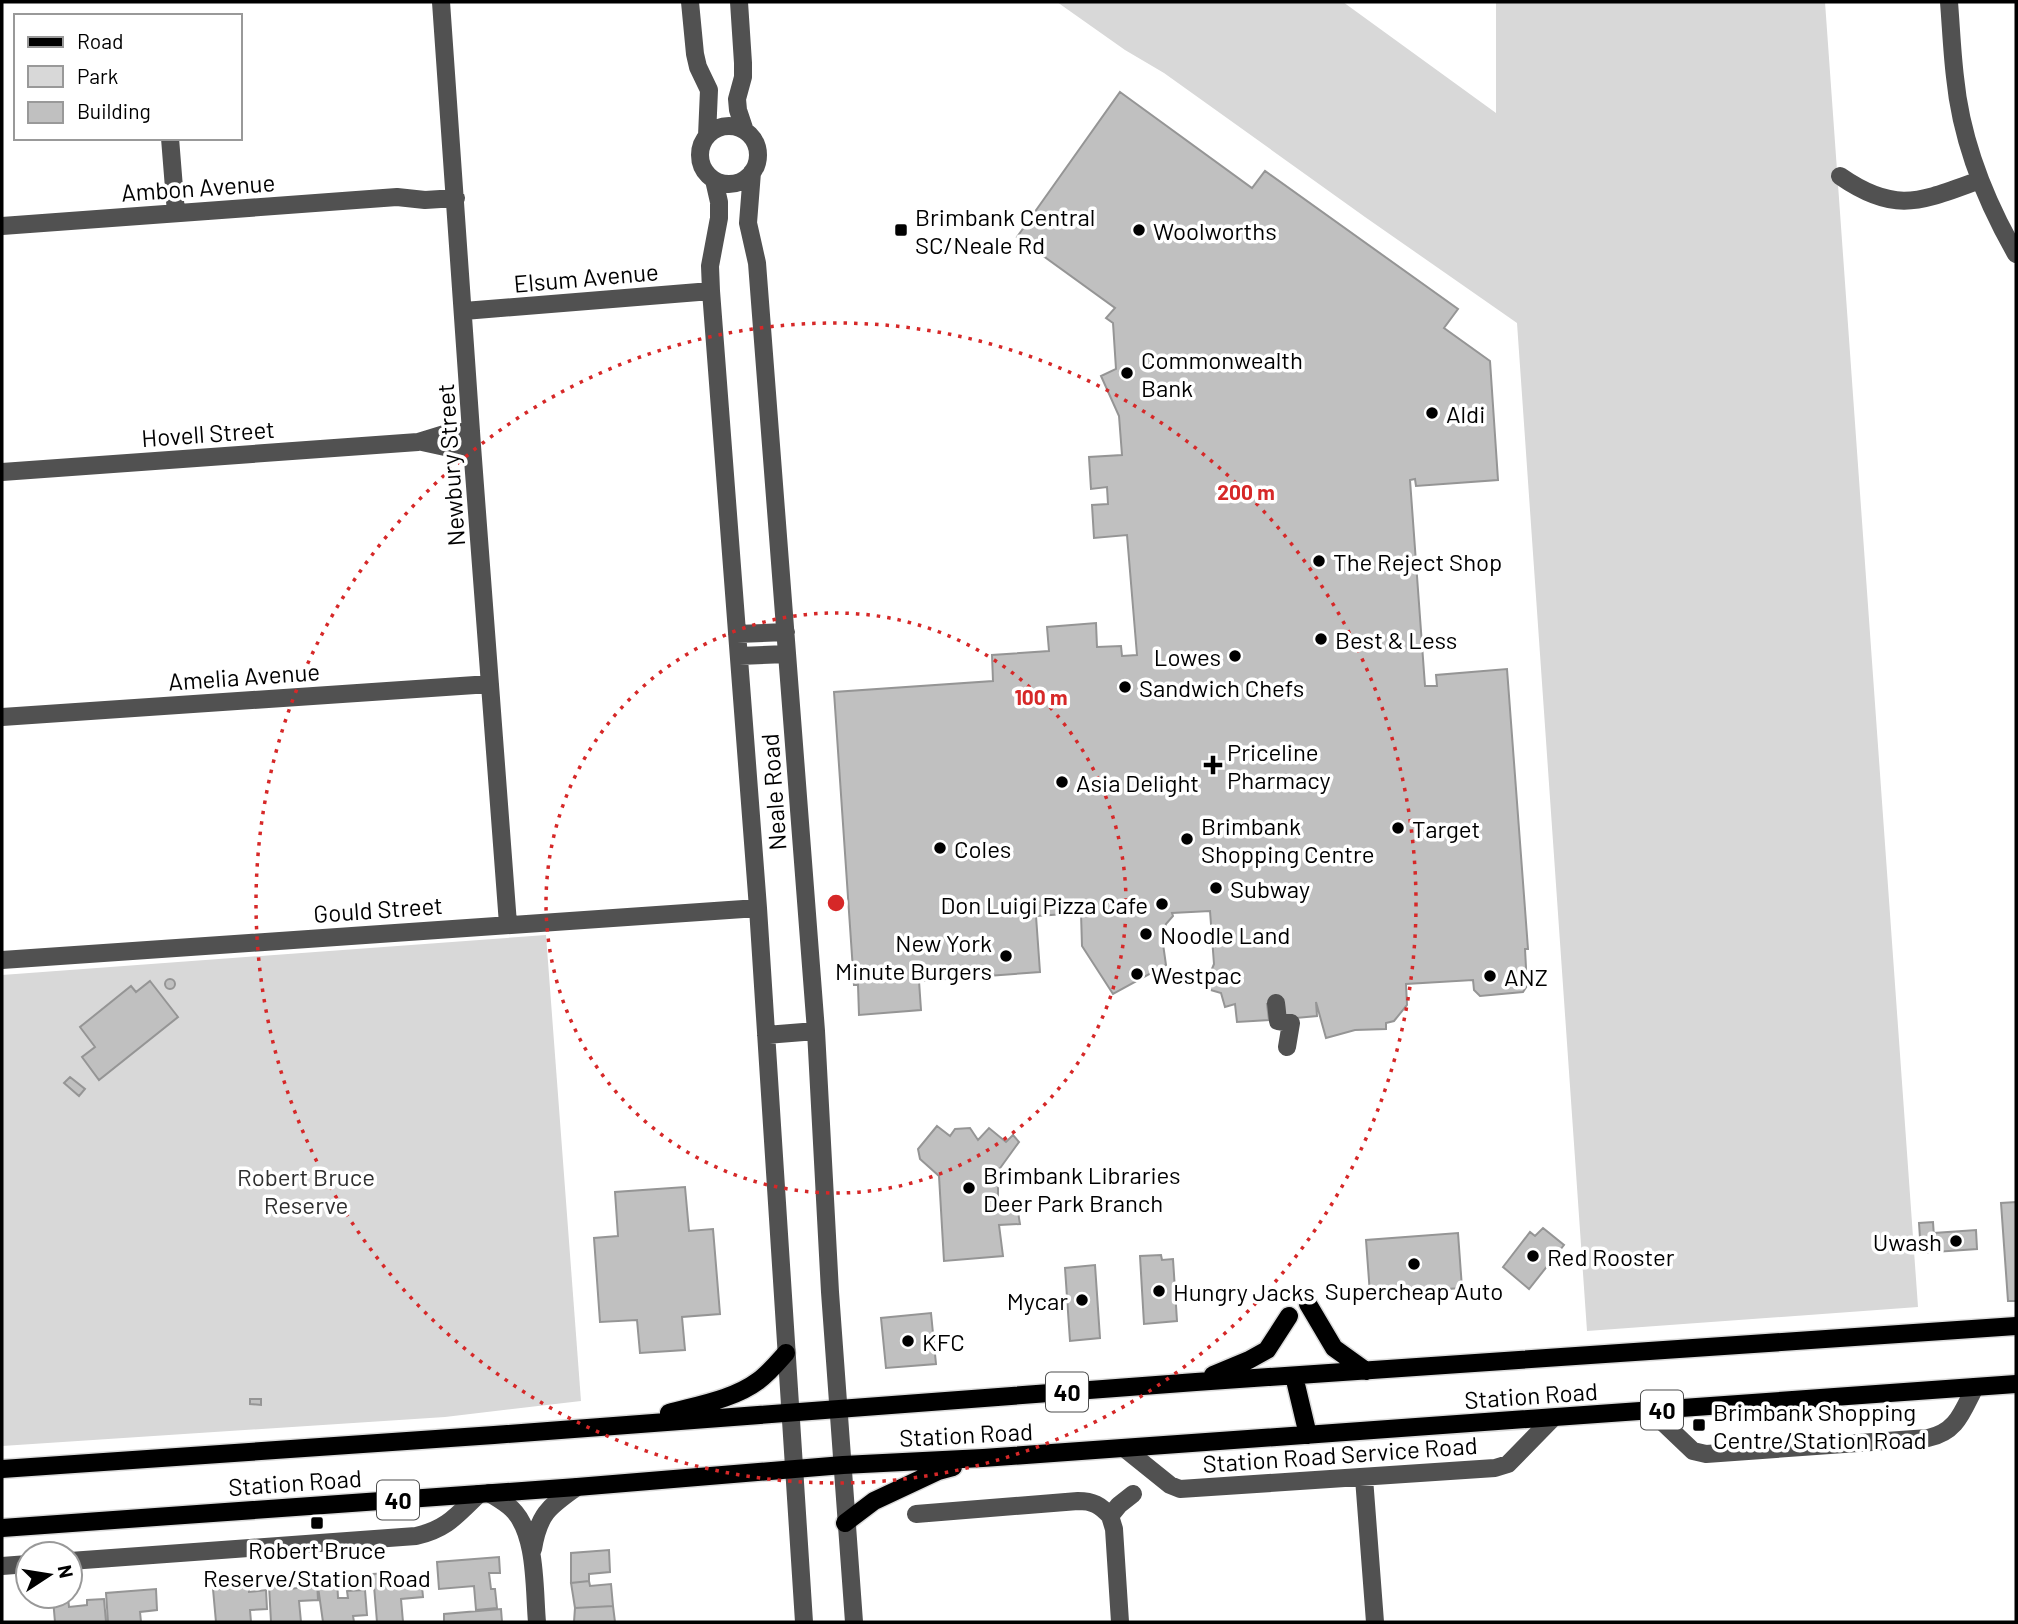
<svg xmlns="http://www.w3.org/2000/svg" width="2018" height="1624" viewBox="0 0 2018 1624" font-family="Barlow,sans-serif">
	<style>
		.green { fill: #d8d8d8 }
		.building { fill: #c0c0c0; stroke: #959595; stroke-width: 2 }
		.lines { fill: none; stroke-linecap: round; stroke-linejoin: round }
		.major-casing { stroke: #dbdbdb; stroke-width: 21 }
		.minor { stroke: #515151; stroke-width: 18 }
		.major { stroke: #000; stroke-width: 18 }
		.ring { fill: none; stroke: #d62828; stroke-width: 3.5; stroke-dasharray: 3.5 7 }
		.poi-dot { fill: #000; stroke: #fff; stroke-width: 2.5 }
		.labels { text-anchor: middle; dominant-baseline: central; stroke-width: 7; stroke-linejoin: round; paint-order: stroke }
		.shield { fill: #fff; stroke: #4c4c4c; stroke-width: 2 }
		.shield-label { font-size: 23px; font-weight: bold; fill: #000 }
		.street-label { font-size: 24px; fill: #000; stroke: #fff }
		.poi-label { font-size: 24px; fill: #000; stroke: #fff; text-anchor: start }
		.park-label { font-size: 24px; fill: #2f2f2f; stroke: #fff }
		.centre { fill: #d62828; stroke: #fff; stroke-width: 3.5 }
		.ring-label { font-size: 21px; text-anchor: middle; font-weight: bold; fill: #d62828; stroke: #fff; stroke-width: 7; stroke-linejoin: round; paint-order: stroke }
	</style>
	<rect width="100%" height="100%" fill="#fff"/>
	<path class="green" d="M1057,2H1343L1496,113V2H1825L1918,1307L1587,1331L1517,323L1365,217L1164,73L1125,50Z
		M546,935L581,1401L445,1417L2,1446V975Z"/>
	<path class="building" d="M1120,92L1252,188L1265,171L1458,309L1444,328L1490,361L1498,480L1416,486L1415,479L1410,480L1425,686H1437L1436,675L1507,669L1528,949H1525L1527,986L1523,992L1480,996L1474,990L1473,980L1406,984L1407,1005L1394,1021L1386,1023V1029L1355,1030L1326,1038L1316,1002L1317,1016L1285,1019L1284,1003L1267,1004L1269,1020L1237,1022L1235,1004L1225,1007L1221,993L1204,988L1214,964L1210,911L1172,913L1173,916L1166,924L1162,937L1166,965L1113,994L1082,946L1081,913L1036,916L1040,972L919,981L921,1010L859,1015L858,985H854L834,692L993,681L992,655L1049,651L1047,627L1096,623L1097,647L1121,646L1122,656L1137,655L1127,535L1094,538L1092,505L1108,504L1107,487L1091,489L1089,457L1122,455L1119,416L1101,376L1116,369L1113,323L1106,318L1115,308L1017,237Z
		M165 984a5 5 0 1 1 10 0a5 5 0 1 1-10 0Z
		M150,981L178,1017L99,1080L82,1057L95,1047L80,1027L131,986L136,992Z
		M70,1077L85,1089L79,1096L64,1083Z
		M937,1126L950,1136L955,1129L970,1128L978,1140L989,1128L1006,1142L1013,1135L1019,1142L998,1171V1204L1016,1200L1020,1224L999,1225L1003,1256L944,1261L939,1176L920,1159L918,1149Z
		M685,1187L689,1231L713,1229L720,1314L682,1317L685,1350L640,1353L637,1320L600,1322L594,1238L618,1236L615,1192Z
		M2016,1202V1301H2008L2001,1203Z
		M1933,1222L1935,1252L1921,1253L1919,1223Z
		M1543,1228L1564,1245L1529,1289L1503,1267L1530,1232L1535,1236Z
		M1976,1230L1977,1249L1935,1252L1934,1233Z
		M1458,1233L1462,1288L1370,1294L1366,1240Z
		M1161,1255L1162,1260L1173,1259L1177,1321L1144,1324L1140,1256Z
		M1095,1265L1100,1338L1070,1341L1065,1268Z
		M931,1313L936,1364L886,1368L881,1318Z
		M250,1399H261V1405L250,1404Z
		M609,1550L610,1572L589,1574V1581L571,1583V1553Z
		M499,1557L500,1573H489L491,1589H495L497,1608L476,1610L474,1586L439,1589L437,1562Z
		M389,1573V1578L421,1576L423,1597L401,1599L403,1622H377L373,1574Z
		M337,1578L338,1598H348L347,1591L365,1590L367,1615L353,1616L354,1622H323L317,1580Z
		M317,1580L318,1600L299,1601L301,1622H308H271L269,1585L291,1582V1589L297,1588V1582Z
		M589,1581L590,1586L611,1584L613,1606L575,1608L571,1583Z
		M240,1582V1587H249V1592L266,1590L267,1609L250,1610L251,1622H216L213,1589H221V1583Z
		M156,1589L157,1610L140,1612L141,1622H108L106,1593Z
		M68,1597L69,1607L87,1605V1600L104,1599L106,1622H55L53,1599Z
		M613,1606L615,1622H574L575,1608Z
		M501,1609L502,1622H444V1614Z"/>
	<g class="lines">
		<g class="major-casing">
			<path id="major" d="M1308,1304L1334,1348L1366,1371
				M1213,1375L1249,1360L1267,1350L1289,1316
				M1294,1376L1308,1435
				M669,1413C698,1405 734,1399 758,1381C769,1373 778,1362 786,1353
				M2,1469L494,1435L1196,1382L2016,1326
				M845,1523L874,1501L938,1471L953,1467
				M2,1528L577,1487L843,1465L983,1458L2016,1384"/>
		</g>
		<path class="minor" d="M441,2L472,446L508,924
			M690,2L695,54L698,67L709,90L707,136
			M739,2L743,63V77L737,99L738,110L745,131
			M1949,2C1951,27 1952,52 1955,77C1961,139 1985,200 2016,254
			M700 155a29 29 0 1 1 58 0a29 29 0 1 1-58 0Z
			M170,138L176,213
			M752,172L748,223L757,263L816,1031L830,1292L854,1622
			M1840,176C1896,215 1921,201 1980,180
			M714,180L719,202V218L710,266L711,291L758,908L804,1622
			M2,226L397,197L425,200L456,198
			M464,311L711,291
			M422,442L445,447L472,446
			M2,472L418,442L444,434L471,431
			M737,634L786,632
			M739,656L787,654
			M2,717L490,684
			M2,960L758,908
			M1276,1003L1278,1021L1291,1023L1287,1047
			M766,1035L816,1031
			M1651,1411L1693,1451L1706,1454L1928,1438C1957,1432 1962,1412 1975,1387
			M1124,1448L1170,1485L1180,1489L1495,1468L1508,1464L1553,1418
			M1364,1478L1375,1622
			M489,1493C497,1498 506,1503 512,1509C537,1533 534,1590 537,1622
			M916,1514L1078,1501C1093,1501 1100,1505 1110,1516
			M533,1549C539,1513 549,1507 577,1487
			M70,1561L416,1536C447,1529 457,1515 479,1494
			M2,1566L28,1564
			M1120,1622L1114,1529L1110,1516L1119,1505L1133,1494"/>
		<use href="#major" class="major"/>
	</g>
	<g class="ring">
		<circle cx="836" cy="903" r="290"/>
		<circle cx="836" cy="903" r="580"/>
	</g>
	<g class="poi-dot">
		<rect x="894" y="223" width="14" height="14" rx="3.5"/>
		<circle cx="1139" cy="230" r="7"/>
		<circle cx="1127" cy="373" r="7"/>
		<circle cx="1432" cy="413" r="7"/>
		<circle cx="1319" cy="561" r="7"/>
		<circle cx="1321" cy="639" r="7"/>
		<circle cx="1235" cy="656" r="7"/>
		<circle cx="1125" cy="687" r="7"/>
		<path d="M1209.5 754.5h7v7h7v7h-7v7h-7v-7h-7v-7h7z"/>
		<circle cx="1062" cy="782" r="7"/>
		<circle cx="1398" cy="828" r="7"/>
		<circle cx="1187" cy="839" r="7"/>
		<circle cx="940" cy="848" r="7"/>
		<circle cx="1216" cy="888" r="7"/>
		<circle cx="1162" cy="904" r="7"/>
		<circle cx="1146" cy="934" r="7"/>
		<circle cx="1006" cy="956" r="7"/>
		<circle cx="1137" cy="974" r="7"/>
		<circle cx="1490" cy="976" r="7"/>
		<circle cx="969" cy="1188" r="7"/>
		<circle cx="1956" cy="1241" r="7"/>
		<circle cx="1533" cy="1256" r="7"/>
		<circle cx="1414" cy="1264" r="7"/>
		<circle cx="1159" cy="1291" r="7"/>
		<circle cx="1082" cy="1300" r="7"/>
		<circle cx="908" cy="1341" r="7"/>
		<rect x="1692" y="1418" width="14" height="14" rx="3.5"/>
		<rect x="310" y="1516" width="14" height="14" rx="3.5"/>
	</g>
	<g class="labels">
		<g class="shield">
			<rect x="1046" y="1372.5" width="42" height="39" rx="5"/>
			<rect x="1641" y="1390.5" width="42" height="39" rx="5"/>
			<rect x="377" y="1480.5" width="42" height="39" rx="5"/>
		</g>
		<g class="shield-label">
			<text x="1067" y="1392">40</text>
			<text x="1662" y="1410">40</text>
			<text x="398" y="1500">40</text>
		</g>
		<g class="street-label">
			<text transform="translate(198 187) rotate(-4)">Ambon Avenue</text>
			<text transform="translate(586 277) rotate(-5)">Elsum Avenue</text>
			<text transform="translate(208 433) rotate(-4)">Hovell Street</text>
			<text transform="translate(450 465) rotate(-94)">Newbury Street</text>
			<text transform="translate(244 676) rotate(-4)">Amelia Avenue</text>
			<text transform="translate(773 792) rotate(-94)">Neale Road</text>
			<text transform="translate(378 909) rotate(-4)">Gould Street</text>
			<text transform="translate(1531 1395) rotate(-4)">Station Road</text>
			<text transform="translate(966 1434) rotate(-3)">Station Road</text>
			<text transform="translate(1340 1454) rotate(-4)">Station Road Service Road</text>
			<text transform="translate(295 1482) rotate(-4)">Station Road</text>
		</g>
		<g class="poi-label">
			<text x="915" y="216">Brimbank Central<tspan x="915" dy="28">SC/Neale Rd</tspan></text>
			<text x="1153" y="230">Woolworths</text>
			<text x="1141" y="359">Commonwealth<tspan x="1141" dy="28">Bank</tspan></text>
			<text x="1446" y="413">Aldi</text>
			<text x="1333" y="561">The Reject Shop</text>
			<text x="1335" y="639">Best &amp; Less</text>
			<text x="1221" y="656" text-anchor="end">Lowes</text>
			<text x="1139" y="687">Sandwich Chefs</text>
			<text x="1227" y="751">Priceline<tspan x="1227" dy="28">Pharmacy</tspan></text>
			<text x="1076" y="782">Asia Delight</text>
			<text x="1201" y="825">Brimbank<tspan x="1201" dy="28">Shopping Centre</tspan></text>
			<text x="1412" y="828">Target</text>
			<text x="954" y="848">Coles</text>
			<text x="1230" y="888">Subway</text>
			<text x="1148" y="904" text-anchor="end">Don Luigi Pizza Cafe</text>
			<text x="1160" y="934">Noodle Land</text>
			<text x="992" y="942" text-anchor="end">New York<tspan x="992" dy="28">Minute Burgers</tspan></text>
			<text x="1151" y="974">Westpac</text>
			<text x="1504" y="976">ANZ</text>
			<text x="983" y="1174">Brimbank Libraries<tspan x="983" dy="28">Deer Park Branch</tspan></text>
			<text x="1942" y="1241" text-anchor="end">Uwash</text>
			<text x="1547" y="1256">Red Rooster</text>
			<text x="1414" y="1290" text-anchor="middle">Supercheap Auto</text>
			<text x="1173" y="1291">Hungry Jacks</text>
			<text x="1068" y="1300" text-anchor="end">Mycar</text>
			<text x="922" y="1341">KFC</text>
			<text x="1713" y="1411">Brimbank Shopping<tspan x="1713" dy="28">Centre/Station Road</tspan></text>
			<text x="317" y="1549" text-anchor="middle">Robert Bruce<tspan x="317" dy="28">Reserve/Station Road</tspan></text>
		</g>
		<g class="park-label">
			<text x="306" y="1176">Robert Bruce<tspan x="306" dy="28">Reserve</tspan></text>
		</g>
	</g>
	<circle cx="836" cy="903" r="10" class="centre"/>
	<g class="ring-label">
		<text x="1246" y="500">200 m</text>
		<text x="1041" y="705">100 m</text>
	</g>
	<rect width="2018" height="1624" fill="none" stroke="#000000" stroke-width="7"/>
	<rect x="14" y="14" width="228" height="126" fill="#ffffff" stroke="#999999" stroke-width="2"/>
	<rect x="28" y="37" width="35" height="10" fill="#000000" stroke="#999999" stroke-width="2"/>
	<text x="77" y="49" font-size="21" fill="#000000">Road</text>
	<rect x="28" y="66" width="35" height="21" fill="#d8d8d8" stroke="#999999" stroke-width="2"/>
	<text x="77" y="84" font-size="21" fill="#000000">Park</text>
	<rect x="28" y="102" width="35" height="21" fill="#c0c0c0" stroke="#999999" stroke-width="2"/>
	<text x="77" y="119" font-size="21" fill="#000000">Building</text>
	<g transform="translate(49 1575) rotate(78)"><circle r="33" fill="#ffffff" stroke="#999999" stroke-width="2"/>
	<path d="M0-5L12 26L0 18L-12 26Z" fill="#000000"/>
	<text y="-10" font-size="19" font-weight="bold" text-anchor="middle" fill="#000000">N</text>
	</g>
</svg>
